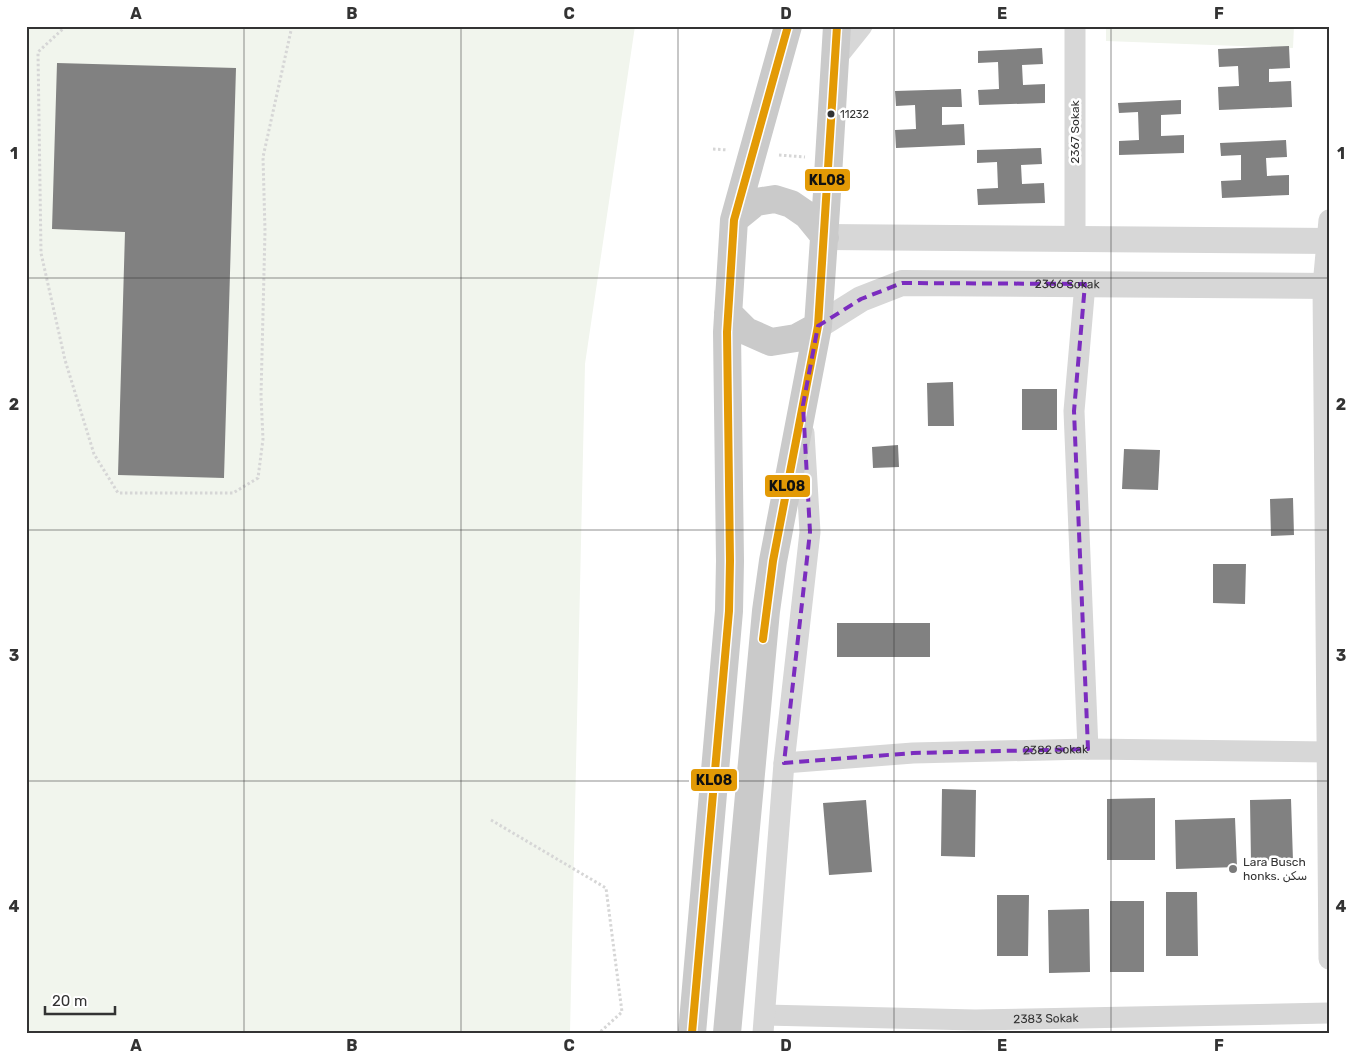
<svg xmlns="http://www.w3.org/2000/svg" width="1355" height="1059" viewBox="0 0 1355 1059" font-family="Rubik,'Noto Naskh Arabic',sans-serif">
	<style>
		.green { fill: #f1f5ed }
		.building { fill: #818181 }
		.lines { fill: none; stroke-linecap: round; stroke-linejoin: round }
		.path { stroke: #d6d6d6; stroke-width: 3; stroke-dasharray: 2.5 2.5; stroke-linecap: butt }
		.minor { stroke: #d7d7d7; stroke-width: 21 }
		.tertiary { stroke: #d7d7d7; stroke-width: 26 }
		.primary { stroke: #cacaca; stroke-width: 28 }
		.bus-1-casing { stroke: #fff; stroke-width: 11 }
		.bus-1 { stroke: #e39a05; stroke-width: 8 }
		.marked { fill: none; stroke: #7b2cbf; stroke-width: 4; stroke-dasharray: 10 6; stroke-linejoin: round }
		.grid { fill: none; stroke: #333; stroke-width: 1; stroke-opacity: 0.55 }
		.bus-dot { fill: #333; stroke: #fff; stroke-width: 2 }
		.poi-dot { fill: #7a7a7a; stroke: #fff; stroke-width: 2 }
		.labels { text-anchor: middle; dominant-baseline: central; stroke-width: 5; stroke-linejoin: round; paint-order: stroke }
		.bus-label { font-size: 11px; fill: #333; stroke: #fff; text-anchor: start }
		.street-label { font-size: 12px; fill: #333; stroke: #fff }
		.poi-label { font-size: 12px; fill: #333; stroke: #fff; text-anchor: start }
		.line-badge { stroke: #fff; stroke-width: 2 }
		.pale-badge-label { font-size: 14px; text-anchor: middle; font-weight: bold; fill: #111 }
		.neatline { fill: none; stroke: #333; stroke-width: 2 }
		.grid-label { font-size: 16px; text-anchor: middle; font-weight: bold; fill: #333 }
	</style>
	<rect width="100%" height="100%" fill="#fff"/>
	<path class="green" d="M26,26H635L585,364L570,1033H26Z
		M1106,26H1294L1293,48L1106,41Z"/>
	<path class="building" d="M1289,46L1290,68L1269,69V82L1291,81L1292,107L1219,110L1218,87L1239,86L1238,66L1219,67L1218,49Z
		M1042,48L1043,64L1022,65L1023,85L1045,84V103L979,105L978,90L999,89L998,62L978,63V51Z
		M57,63L236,68L224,478L118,475L125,232L52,229Z
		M961,89L962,107H942V125L964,124L965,145L896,148L895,130L916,129L915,105L896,106L895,91Z
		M1181,100V114L1161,115V136L1184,135V153L1119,155V141L1139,140L1138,112L1119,113L1118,103Z
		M1286,140L1287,157L1266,158L1267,176L1289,175V195L1222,198L1221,181L1241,180V155L1221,156L1220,143Z
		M1041,148L1042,164L1021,165L1022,184L1044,183L1045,203L978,205L977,189L998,188L997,162L977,163V150Z
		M953,382L954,426H928L927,383Z
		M1022,389H1057V430H1022Z
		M898,445L899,467L873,468L872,447Z
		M1124,449L1160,450L1158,490L1122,489Z
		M1293,498L1294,535L1271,536L1270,499Z
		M1213,564H1246L1245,604L1213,603Z
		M837,623H930V657H837Z
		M942,789L976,790L975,857L941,856Z
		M1155,798V860H1107V799Z
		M1291,799L1293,861L1251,862L1250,800Z
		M866,800L872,872L829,875L823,803Z
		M1235,818L1237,867L1176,869L1175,820Z
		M1166,892H1197L1198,956H1166Z
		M997,895H1029L1028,956H997Z
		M1110,901H1144V972H1110Z
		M1089,909L1090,972L1049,973L1048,910Z"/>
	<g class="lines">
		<path class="path" d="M66,26L38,52L41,253L65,360L94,454L118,493H233L258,478L263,439L261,396L265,231L263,157L292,26
			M713,149L728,150
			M779,155L805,157
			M491,820L606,888L622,1012L599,1033"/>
		<g class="minor">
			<path d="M834,61L862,26"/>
			<path d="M1329,220L1323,286L1329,959"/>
			<path d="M1075,239V26"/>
			<path d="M1085,284L1074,411L1088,749"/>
			<path id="s1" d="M784,763L913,753L1088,749L1329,752"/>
			<path id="s2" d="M765,1015L975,1020L1329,1013"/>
			<path d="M763,1033L784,763L810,532L804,433"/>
		</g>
		<g class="tertiary">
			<path d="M825,237L1329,241"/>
			<path id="s3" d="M818,326L861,299L902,283L1329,286"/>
		</g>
		<path class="primary" d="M734,220L756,202L775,199L791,204L807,215L825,237
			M728,313L746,331L771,342L796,338L818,326
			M692,1033L729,611L730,561L727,332L734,220L788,26
			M727,1033L766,611L773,561L818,326L826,209L837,26"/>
		<g class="bus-1-casing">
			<path id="bus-1" d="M763,639L773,561L818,326L837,26
				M692,1033L729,611L730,561L727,332L734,220L788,26"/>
		</g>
		<use href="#bus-1" class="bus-1"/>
	</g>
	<path class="marked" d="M902,283L1085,284L1074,411L1088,749L913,753L784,763L810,532L803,405L818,326L861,299Z"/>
	<path class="grid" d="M244,26V1033M461,26V1033M678,26V1033M894,26V1033M1111,26V1033M26,278H1329M26,530H1329M26,781H1329"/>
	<circle class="bus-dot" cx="831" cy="114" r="4.5"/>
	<circle class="poi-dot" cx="1233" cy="869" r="5"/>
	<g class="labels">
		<g class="bus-label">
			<text x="840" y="114">11232</text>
		</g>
		<g class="street-label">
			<text transform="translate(1075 132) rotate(-90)">2367 Sokak</text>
			<text stroke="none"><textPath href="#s3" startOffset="260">2366 Sokak</textPath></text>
			<text stroke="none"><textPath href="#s1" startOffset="272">2382 Sokak</textPath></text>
			<text stroke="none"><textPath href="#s2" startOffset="281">2383 Sokak</textPath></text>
		</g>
		<g class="poi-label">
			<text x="1243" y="862">Lara Busch<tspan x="1243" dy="14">honks. سكن</tspan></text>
		</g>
	</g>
	<g class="line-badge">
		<rect x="804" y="168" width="47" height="24" rx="5" fill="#e39a05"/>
		<rect x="764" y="474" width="47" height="24" rx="5" fill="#e39a05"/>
		<rect x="690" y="768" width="48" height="24" rx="5" fill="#e39a05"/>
	</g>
	<g class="pale-badge-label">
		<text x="827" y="185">KL08</text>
		<text x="787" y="491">KL08</text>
		<text x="714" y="785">KL08</text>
	</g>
	<rect width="1355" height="1059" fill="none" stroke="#ffffff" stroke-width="55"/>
	<path d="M45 1006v8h70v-8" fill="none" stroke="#333333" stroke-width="2.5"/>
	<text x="52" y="1006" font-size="15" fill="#333333" stroke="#ffffff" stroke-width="4" paint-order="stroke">20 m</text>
	<rect x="28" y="28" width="1300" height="1004" class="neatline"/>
	<g class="grid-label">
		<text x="136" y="19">A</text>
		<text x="352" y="19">B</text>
		<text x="569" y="19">C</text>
		<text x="786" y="19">D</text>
		<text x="1002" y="19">E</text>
		<text x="1219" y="19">F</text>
		<text x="14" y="159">1</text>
		<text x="1341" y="159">1</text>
		<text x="14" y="410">2</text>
		<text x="1341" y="410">2</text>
		<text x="14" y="661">3</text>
		<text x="1341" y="661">3</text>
		<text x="14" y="912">4</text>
		<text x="1341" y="912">4</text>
		<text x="136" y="1051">A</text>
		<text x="352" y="1051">B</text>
		<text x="569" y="1051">C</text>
		<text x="786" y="1051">D</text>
		<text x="1002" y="1051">E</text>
		<text x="1219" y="1051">F</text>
	</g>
</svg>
